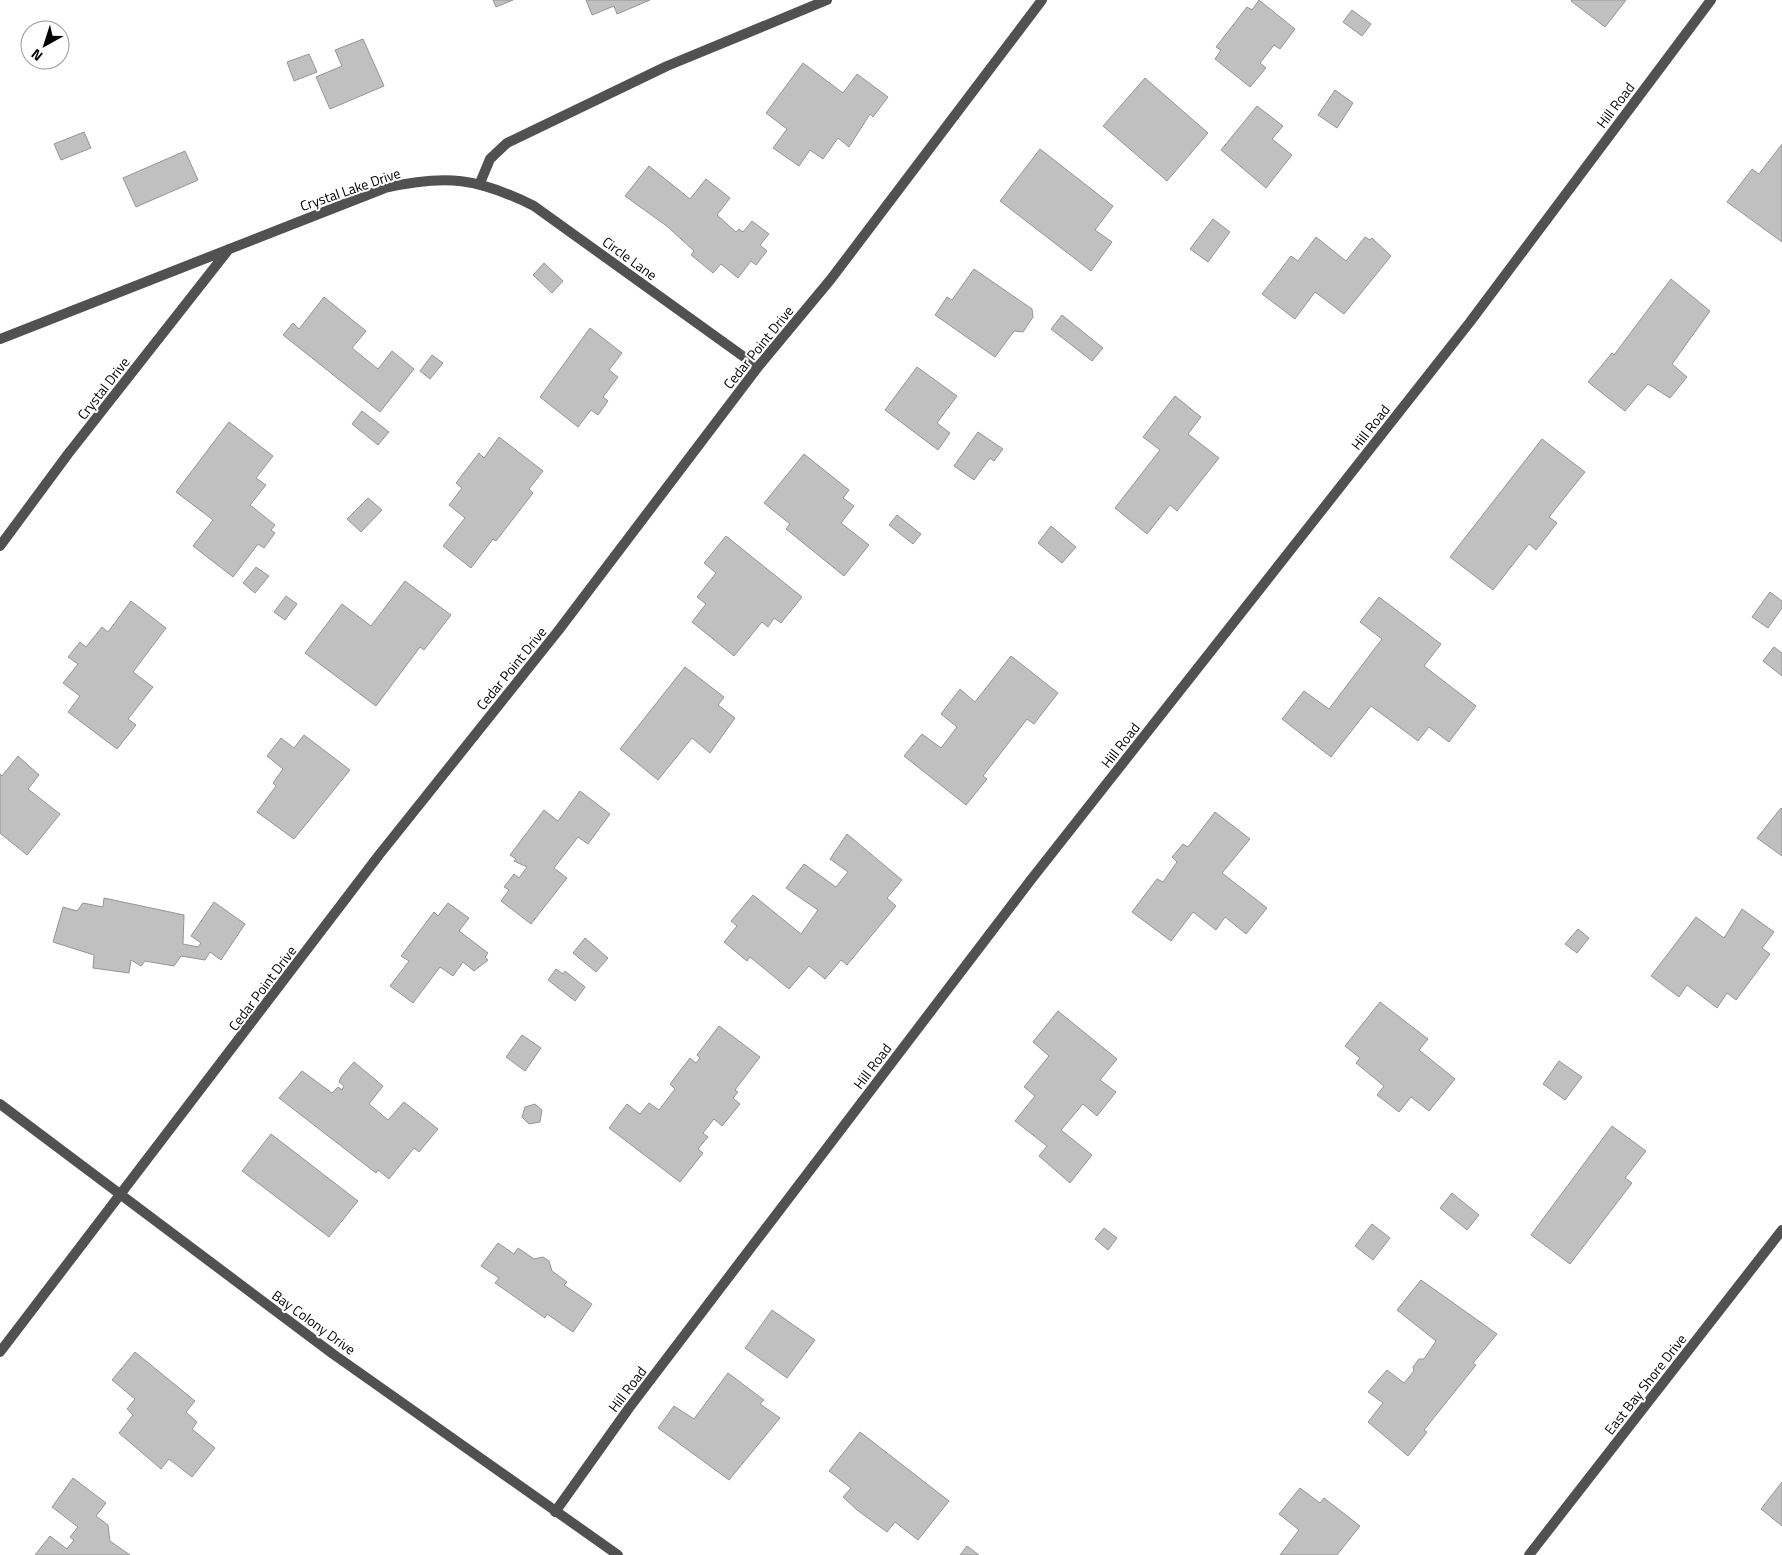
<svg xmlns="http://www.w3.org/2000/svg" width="1782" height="1555" viewBox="0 0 1782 1555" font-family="'Titillium Web',sans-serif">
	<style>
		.building { fill: #c0c0c0; stroke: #959595 }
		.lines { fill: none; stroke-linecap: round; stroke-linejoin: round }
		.street { stroke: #515151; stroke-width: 10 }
		.labels { text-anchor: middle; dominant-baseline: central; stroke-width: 4; stroke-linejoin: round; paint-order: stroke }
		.street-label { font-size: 14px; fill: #000; stroke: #fff }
	</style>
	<rect width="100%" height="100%" fill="#fff"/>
	<path class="building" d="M493,0H513L496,7Z
		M586,0H650L617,14L614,6L592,15Z
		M1259,0L1295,29L1280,49L1274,45L1260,63L1266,68L1250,87L1215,59L1221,50L1216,47L1247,7L1252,10Z
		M1572,0H1626L1605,27L1571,1Z
		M1352,10L1371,24L1362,36L1343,22Z
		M363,39L384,86L330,109L316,77L342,66L335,50Z
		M309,54L317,72L294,81L287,62Z
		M803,63L843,93L857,74L888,97L873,117L870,114L849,147L838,138L823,159L810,150L799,166L773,148L787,129L766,113Z
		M1145,78L1208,133L1167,181L1103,126Z
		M1335,90L1353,103L1337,128L1318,115Z
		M1257,106L1283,126L1272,139L1292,155L1266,188L1221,150Z
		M84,132L91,148L61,160L54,144Z
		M1782,144V242L1727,202L1752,169L1759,174Z
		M1040,149L1113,206L1095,230L1112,242L1091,271L1000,201Z
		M185,151L198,180L136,207L123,178Z
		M649,166L690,199L706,179L730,198L717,215L736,232L739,229L743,232L752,221L769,234L760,245L767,251L756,265L751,261L738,278L721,264L713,273L691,255L694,251L668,227L625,196Z
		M1213,219L1230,232L1208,262L1190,249Z
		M1316,237L1346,261L1365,237L1370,240L1372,238L1391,256L1344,314L1315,292L1295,319L1262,294L1291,256L1298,261Z
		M544,263L563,281L552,293L533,275Z
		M974,269L1032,309L1033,317L1023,332L1014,331L995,357L935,315L947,297L952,300Z
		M1671,279L1710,311L1672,364L1687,377L1670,398L1648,384L1625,411L1588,382L1612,353L1614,355Z
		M324,297L366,331L352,348L378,369L392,351L414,369L380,412L283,335L293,323L299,329Z
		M1062,315L1103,348L1092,361L1051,329Z
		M590,328L622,353L609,370L618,377L603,397L608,401L598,415L591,410L578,427L540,397Z
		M432,355L443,363L430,379L420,371Z
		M917,367L957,396L937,423L950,433L938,450L885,410Z
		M1175,396L1201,417L1188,434L1219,458L1177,511L1170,505L1147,534L1115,508L1160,450L1143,437Z
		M362,411L389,432L378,445L352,424Z
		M229,422L273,456L256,478L266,485L250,505L275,525L271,530L275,533L264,548L258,544L233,577L193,546L213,520L176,492Z
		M978,432L1003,449L994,461L990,458L974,480L954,466Z
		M499,437L543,471L529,489L533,493L496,541L493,539L471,568L443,546L465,518L449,505L462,488L456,483L479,453L484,458Z
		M1542,439L1585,472L1549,517L1557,523L1536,550L1529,544L1493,590L1450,557Z
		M804,454L849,490L843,498L854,506L841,523L869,545L844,576L786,529L790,524L764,503Z
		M368,498L382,510L361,532L347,519Z
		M897,515L921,534L913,544L889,525Z
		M1051,526L1076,547L1062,563L1038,543Z
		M726,536L802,597L781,623L774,618L768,627L762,622L734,656L692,622L706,604L697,597L716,573L704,563Z
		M256,567L269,576L255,593L243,583Z
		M405,581L451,615L424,650L420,647L376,706L305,653L342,604L371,626Z
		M1770,592L1782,601V608L1768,628L1752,617Z
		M286,596L297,604L285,620L274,612Z
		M1379,597L1441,644L1424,666L1476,706L1449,742L1429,727L1418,741L1371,706L1331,757L1282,719L1304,691L1329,709L1382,639L1360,622Z
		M131,601L166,628L133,672L153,687L128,719L136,725L117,749L68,712L80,696L63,683L78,664L68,657L80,642L86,647L102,627L108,632Z
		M1774,647L1782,653V676L1763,661Z
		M1011,656L1058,693L1034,724L1027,719L983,776L987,779L966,805L904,756L922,734L941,748L957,727L941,714L960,689L975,702Z
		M685,667L724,697L718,705L735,718L710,753L692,738L658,780L620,749Z
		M304,735L350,770L294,839L257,812L276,786L273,783L283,769L267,756L281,738L294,748Z
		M18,756L39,775L28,789L60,814L27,855L0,833V774L2,776Z
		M580,791L610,814L588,844L578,837L554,868L567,878L531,924L501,901L509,890L504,887L514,874L519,878L527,867L514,861L516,859L510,855L544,810L558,821Z
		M1781,808L1782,809V856L1757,838Z
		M1215,812L1250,839L1222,873L1267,908L1246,934L1225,917L1216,930L1193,912L1171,941L1132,912L1157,879L1163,882L1177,862L1172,857L1183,844L1188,847Z
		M847,834L902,880L887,898L896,906L847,965L841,960L825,979L809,966L789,989L750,957L747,961L724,942L737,926L731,921L753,895L801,934L818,910L786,888L804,864L836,887L848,872L830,859Z
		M104,898L184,915L183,944L198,947L201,943L191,936L214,902L245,924L221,960L210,952L205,960L181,956L174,966L145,961L141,966L131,960L129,973L93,968L94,955L53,942L63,907L77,911L83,903L103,907Z
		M448,903L469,918L459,931L488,953L485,957L488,960L474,971L463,962L453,976L440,967L413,1003L390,986L409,961L401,956L434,912L438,916Z
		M1742,909L1774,932L1762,948L1770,954L1736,1000L1727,993L1717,1008L1687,985L1679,997L1651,976L1696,917L1724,938Z
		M1578,929L1589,938L1577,953L1565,944Z
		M585,938L608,958L596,972L573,953Z
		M556,969L563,974L565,971L585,987L575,1001L548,980Z
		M1380,1002L1428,1039L1419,1050L1455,1079L1429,1111L1411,1097L1399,1112L1377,1095L1384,1086L1356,1063L1360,1058L1345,1046Z
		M1058,1011L1117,1059L1100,1080L1116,1092L1097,1116L1083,1104L1061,1130L1092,1155L1070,1183L1039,1156L1047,1146L1015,1121L1035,1096L1024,1087L1049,1056L1033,1042Z
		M719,1026L760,1057L735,1090L738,1092L733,1098L740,1104L722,1126L714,1119L703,1133L708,1137L698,1149L703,1153L680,1182L609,1128L627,1104L640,1114L649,1103L659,1110L675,1089L670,1084L690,1058L696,1063L700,1058L697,1055Z
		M522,1035L541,1048L525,1071L506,1057Z
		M1559,1061L1582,1077L1565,1100L1543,1084Z
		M354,1062L383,1086L369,1104L388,1120L404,1102L438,1129L419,1152L414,1148L389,1179L378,1170L376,1173L279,1098L302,1071L332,1093L338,1087L342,1090L344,1086L339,1082L341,1077Z
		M535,1104L542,1110L540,1122L529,1124L522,1117L525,1107Z
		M1612,1126L1646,1151L1625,1178L1632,1183L1570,1264L1531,1235Z
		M271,1134L358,1201L329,1237L242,1171Z
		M1452,1193L1479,1215L1467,1230L1440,1208Z
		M1372,1224L1390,1238L1373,1260L1355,1246Z
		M1104,1228L1117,1238L1108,1250L1095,1239Z
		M498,1243L514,1254L518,1248L534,1259L543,1257L549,1261L552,1271L567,1282L564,1285L592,1304L573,1332L547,1314L545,1318L495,1283L499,1278L481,1266Z
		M1421,1280L1497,1334L1473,1363L1476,1365L1424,1430L1427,1432L1408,1456L1368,1422L1383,1403L1368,1392L1387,1370L1404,1383L1414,1371L1413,1367L1419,1359H1424L1436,1341L1397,1310Z
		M772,1310L815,1340L787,1378L745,1348Z
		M135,1352L195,1401L186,1412L197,1422L192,1429L215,1448L192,1477L169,1459L161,1469L119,1433L133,1415L127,1409L135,1399L112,1380Z
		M728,1373L764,1400L760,1404L780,1418L729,1480L658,1428L674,1406L694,1419Z
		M860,1432L949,1501L918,1540L895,1522L887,1532L857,1510L843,1497L851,1488L829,1471Z
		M73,1478L106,1503L96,1516L108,1525L110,1541L130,1555H35L50,1536L67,1549L74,1540L70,1537L78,1527L52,1507Z
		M1782,1482V1526L1761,1509Z
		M1300,1488L1320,1503L1324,1498L1360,1526L1337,1555H1280L1299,1530L1279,1514Z
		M967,1546L979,1555H960Z"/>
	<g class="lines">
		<path class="street" d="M480,183L490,159L507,143L667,66L827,0
			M0,339L385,188C446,174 478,178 534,206L758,367
			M0,546L68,454L229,249
			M0,1104L333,1354L618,1555
			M0,1352L379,855L558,631L758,367L831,279L1042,0
			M555,1512L629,1408L1030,881L1470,322L1711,0
			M1529,1555L1782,1230"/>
	</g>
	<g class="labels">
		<g class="street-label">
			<text transform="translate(1615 105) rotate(-53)">Hill Road</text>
			<text transform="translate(350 189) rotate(-19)">Crystal Lake Drive</text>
			<text transform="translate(630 258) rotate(36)">Circle Lane</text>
			<text transform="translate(758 347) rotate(-51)">Cedar Point Drive</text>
			<text transform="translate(103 388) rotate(-52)">Crystal Drive</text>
			<text transform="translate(1370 427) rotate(-52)">Hill Road</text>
			<text transform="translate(511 668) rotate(-51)">Cedar Point Drive</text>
			<text transform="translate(1120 745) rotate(-52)">Hill Road</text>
			<text transform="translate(262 988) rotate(-53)">Cedar Point Drive</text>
			<text transform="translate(872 1066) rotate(-53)">Hill Road</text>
			<text transform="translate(314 1322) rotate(36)">Bay Colony Drive</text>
			<text transform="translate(1645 1384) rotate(-52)">East Bay Shore Drive</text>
			<text transform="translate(627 1389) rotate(-53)">Hill Road</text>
		</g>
	</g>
	<g transform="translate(45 45) rotate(219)"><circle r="24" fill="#ffffff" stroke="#999999"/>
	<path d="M0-4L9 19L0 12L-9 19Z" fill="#000000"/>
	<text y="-8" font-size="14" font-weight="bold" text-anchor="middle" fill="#000000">N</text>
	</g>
</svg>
